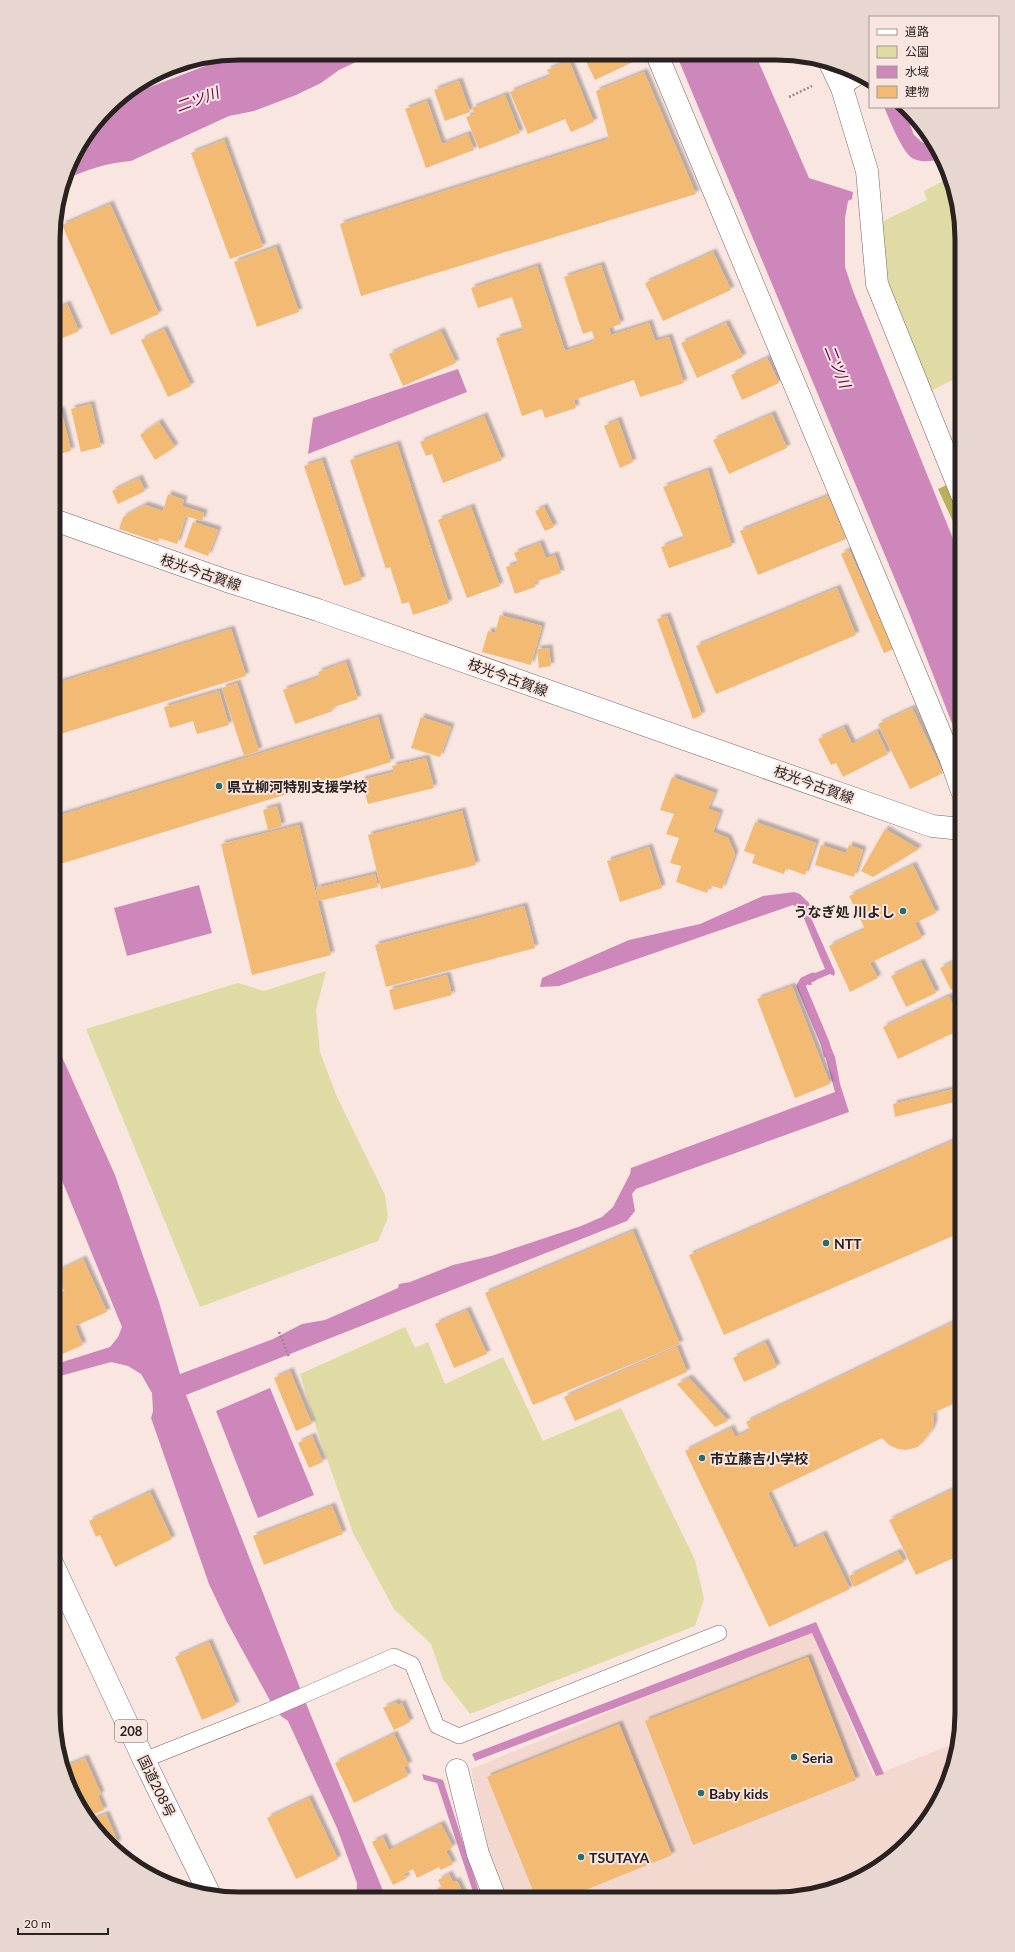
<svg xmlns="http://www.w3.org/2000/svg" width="1015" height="1952" viewBox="0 0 1015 1952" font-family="Lato,'Noto Sans JP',sans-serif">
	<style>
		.built { fill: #f3d8cf }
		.green { fill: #e0dba4 }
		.forest { fill: #b9b15a }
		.water { fill: #cd87bb }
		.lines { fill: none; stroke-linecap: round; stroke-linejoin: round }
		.stream { stroke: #cd87bb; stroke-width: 9 }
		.building { fill: #f2ba73; filter: url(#shadow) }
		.service-casing { stroke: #766661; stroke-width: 16 }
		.minor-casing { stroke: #766661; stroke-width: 23 }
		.secondary-casing { stroke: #766661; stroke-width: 23 }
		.trunk-casing { stroke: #766661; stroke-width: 23 }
		.path { stroke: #998b87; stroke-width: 2.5; stroke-dasharray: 2 2; stroke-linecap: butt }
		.service { stroke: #fff; stroke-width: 15 }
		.minor { stroke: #fff; stroke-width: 22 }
		.secondary { stroke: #fff; stroke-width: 22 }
		.trunk { stroke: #fff; stroke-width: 22 }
		.poi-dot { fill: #236e72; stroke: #f9e6e0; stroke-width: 1.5 }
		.labels { text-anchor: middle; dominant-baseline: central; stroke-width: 4; stroke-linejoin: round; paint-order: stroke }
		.shield { fill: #f9e6e0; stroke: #675d5a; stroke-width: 1 }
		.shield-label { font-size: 13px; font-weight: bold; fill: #292220 }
		.street-label { font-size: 14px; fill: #292220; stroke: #f9e6e0 }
		.poi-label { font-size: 14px; font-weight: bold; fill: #292220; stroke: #f9e6e0; text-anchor: start }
		.water-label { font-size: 15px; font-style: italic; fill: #5d054f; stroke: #f9e6e0 }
		.rim { fill: none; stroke: #292220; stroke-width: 5 }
	</style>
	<defs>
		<filter id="shadow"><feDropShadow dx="3.5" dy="-3.5" stdDeviation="1" flood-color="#0004"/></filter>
	</defs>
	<rect width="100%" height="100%" fill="#f9e6e0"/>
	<path class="built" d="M810,1629L873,1776L958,1742L948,1784L923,1826L880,1868L836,1889L776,1899L508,1898L488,1849L471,1769Z"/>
	<path class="green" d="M951,177L962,239V340L957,343L962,354V375L931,391L887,284L881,222L927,200L924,191Z
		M326,971L316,1010L320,1052L337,1097L385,1195L388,1218L378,1241L200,1307L86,1029L238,983L264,991Z
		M405,1327L415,1348L428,1342L445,1384L503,1357L543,1441L621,1408L695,1560L704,1599L695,1626L470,1714L443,1679L431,1644L394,1609L353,1533L317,1430L300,1374Z"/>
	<path class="forest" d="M962,478V541L938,489Z"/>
	<path class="water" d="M239,53L373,54L339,70L321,83L296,95L254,111L229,116L131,161C107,163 87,169 65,180L72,157L116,100Z
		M677,56H756L809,178L853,192L852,199L848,201L845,218V267L853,291L962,561V749L909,613Z
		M884,107H903L914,135L923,143L934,142L942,159C933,161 923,163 914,159C903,155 889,118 884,107Z
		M458,369L467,392L308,454L313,418Z
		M199,885L212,933L127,956L114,908Z
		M794,892L800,894L809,903L812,920L835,972L834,976L830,974L811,982L812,985H808L807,983L803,985L800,979L825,969L800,909L793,905L559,986L540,987L542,978L629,940L700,924L763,896Z
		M54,1039L115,1175L159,1302L180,1374L273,1339L302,1324L325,1320L398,1288L399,1284L410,1282L453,1265L491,1256L581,1226L602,1217L613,1207L630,1174L631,1168L835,1092L822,1044L828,1041L835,1057L840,1084L849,1112L636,1189L632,1194L635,1211L627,1221L186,1395L305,1701L386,1898H356L357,1883L337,1828L288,1721L281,1716L273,1706L227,1622L209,1584L151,1418L153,1411L152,1393L141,1374L128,1366L111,1362L53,1378V1365L110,1347L118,1337L122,1327L54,1161Z
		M270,1388L314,1495L258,1518L216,1411Z
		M816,1622L884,1774L876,1776L812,1633L475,1761L472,1754Z
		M422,1774L443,1780L481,1898H475L437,1783L424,1780Z"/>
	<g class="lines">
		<path class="stream" d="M813,977L804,981L801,986L825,1043L828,1054"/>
	</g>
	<path class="building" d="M583,55H632L635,61L595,80Z
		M569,61L594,122L571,132L565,119L528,134L510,92L550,76L547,70Z
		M644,72L696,194L361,296L340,224L609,139L596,91Z
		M459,81L470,112L445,121L434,90Z
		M505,95L520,133L479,149L466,117L475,114L472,108Z
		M427,101L442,144L468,134L474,150L426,168L405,109Z
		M224,140L263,247L230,259L191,153Z
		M110,204L159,314L111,335L62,225Z
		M276,247L299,312L257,327L234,262Z
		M713,252L731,290L663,321L645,283Z
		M601,265L621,324L609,328L611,335L649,323L655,341L669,337L684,383L640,397L634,380L574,400L576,408L545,418L542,409L522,416L496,338L523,330L512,297L478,308L471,288L537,266L565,351L595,341L592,331L583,334L564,277Z
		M67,304L79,331L54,342V310Z
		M726,323L743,357L697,378L681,343Z
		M164,329L191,386L168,397L141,340Z
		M441,331L456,363L403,386L389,354Z
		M767,358L779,383L742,400L731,375Z
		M91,404L101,447L81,452L71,409Z
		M61,410L71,451L54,455V411Z
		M772,414L787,448L729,474L713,440Z
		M484,416L502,460L443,483L432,454L426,456L420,442Z
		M618,420L633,462L620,468L604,426Z
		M159,422L175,447L155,460L140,435Z
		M397,444L449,603L413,615L409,602L402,604L390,567L386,569L350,460Z
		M322,460L362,580L344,586L304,466Z
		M708,470L732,546L669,568L661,547L684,538L663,487Z
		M139,478L145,491L118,504L112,491Z
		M168,494L184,500L182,506L204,513L202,521L186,516L177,544L159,538L158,542L119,529L123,517L145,505L163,511Z
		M828,496L846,539L758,575L740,531Z
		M471,507L500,586L467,598L438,520Z
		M544,507L554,527L545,531L535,511Z
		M193,522L218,530L208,556L184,547Z
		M540,543L546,558L555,555L561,573L535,582V587L515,594L506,567L518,563L514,553Z
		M849,550L893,649L884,653L841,554Z
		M837,588L856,635L716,694L696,646Z
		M500,615L542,626L531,665L482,652L488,631L495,633Z
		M667,616L702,715L693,719L657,619Z
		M231,629L246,676L54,736V684Z
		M549,648L551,666L539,668L537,649Z
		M346,662L358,699L331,708L333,711L295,724L283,690L320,677L318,672Z
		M237,683L259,751L244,756L222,688Z
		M219,691L229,725L197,734L193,721L170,728L164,707Z
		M912,708L943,773L910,789L878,724Z
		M378,717L391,762L54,866V817Z
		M421,717L451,727L440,757L411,748Z
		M844,727L852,744L877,731L888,754L843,777L836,763L831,765L818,739Z
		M426,758L434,788L368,804L361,780L394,772L392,766Z
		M672,777L715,793L708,809L720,813L713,832L728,838L735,854L722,889L710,885L707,893L676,882L681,866L670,863L679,838L666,834L674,814L660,810Z
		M277,806L282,826L268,830L263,810Z
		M462,811L476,865L381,889L368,835Z
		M755,822L816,843L805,875L786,868L784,874L752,863L755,855L744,851Z
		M299,825L331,955L252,975L221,844Z
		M885,829L919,849L873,877L861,871Z
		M821,845L846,853L849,845L863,850L854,877L815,865Z
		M649,847L662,888L620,902L607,861Z
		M913,865L936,913L915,923L922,938L870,963L878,978L850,992L829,946L865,929L849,896Z
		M375,874L378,887L319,901L316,888Z
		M524,906L535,948L386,987L375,945Z
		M962,958V985L951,990L940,968Z
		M921,962L936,993L906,1007L891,976Z
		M447,975L452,995L394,1010L389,990Z
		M792,986L830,1084L795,1098L757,999Z
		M949,996L957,1015L962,1013V1029L898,1059L883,1027Z
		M962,1087V1100L895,1117L893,1104Z
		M962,1137V1232L724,1335L689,1255Z
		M633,1231L680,1344L533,1405L485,1293Z
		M83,1259L107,1312L75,1326L83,1345L53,1358V1298L65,1293L56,1272Z
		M467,1310L487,1354L454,1368L435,1324Z
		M962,1318V1400L933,1413L934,1423L931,1431L918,1447L906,1450L898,1449L889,1445L882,1438L768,1493L794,1548L823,1534L850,1589L769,1627L685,1451L731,1428L735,1437L750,1430L746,1422Z
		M765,1342L777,1367L744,1382L733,1358Z
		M677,1347L687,1372L575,1421L564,1397Z
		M290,1371L312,1424L296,1431L274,1378Z
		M689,1378L728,1421L715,1427L677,1384Z
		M312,1436L323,1462L309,1468L298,1443Z
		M962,1485V1543L956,1545L960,1555L916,1575L889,1520Z
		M150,1492L172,1539L115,1567L100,1535L96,1537L89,1521Z
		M332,1506L343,1534L264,1565L253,1536Z
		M898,1552L904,1562L854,1587L849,1576Z
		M209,1642L236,1705L202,1720L175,1657Z
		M808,1657L856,1780L693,1845L645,1721Z
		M396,1702L398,1705L402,1703L410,1722L394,1730L383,1708Z
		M619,1724L672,1855L566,1898H536L487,1777Z
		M394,1734L409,1765L404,1767L408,1776L354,1803L335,1763Z
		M85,1758L101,1794L98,1796L104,1810L85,1818L62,1768Z
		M309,1798L338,1859L296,1879L267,1818Z
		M106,1814L118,1843L111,1846L89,1821Z
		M441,1824L453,1847L446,1851L453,1864L441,1870L439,1867L417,1878L413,1869L404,1874L407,1878L393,1885L372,1842L383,1837L389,1850Z
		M449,1874L453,1882L457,1881L464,1895L456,1898H437L434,1892L442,1888L438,1880Z"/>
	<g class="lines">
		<g class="service-casing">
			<path id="service" d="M842,88L862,75
				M144,1760L270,1710L394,1656L412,1664L437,1726L459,1736L719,1633"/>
		</g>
		<g class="minor-casing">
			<path id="minor" d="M658,57L950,757L962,791
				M830,63L842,88L867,171L877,284L962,495
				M457,1770L478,1854L495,1898"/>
		</g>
		<g class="secondary-casing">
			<path id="secondary" d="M54,520L227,581L318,610L932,826L962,829"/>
		</g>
		<g class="trunk-casing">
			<path id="trunk" d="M53,1565L144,1760L211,1897"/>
		</g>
		<path class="path" d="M789,97L812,86
			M279,1332L289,1357"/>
		<use href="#service" class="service"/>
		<use href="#minor" class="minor"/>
		<use href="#secondary" class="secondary"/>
		<use href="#trunk" class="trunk"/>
	</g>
	<g class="poi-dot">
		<circle cx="219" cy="786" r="4"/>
		<circle cx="903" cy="911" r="4"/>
		<circle cx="826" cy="1243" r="4"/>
		<circle cx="702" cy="1458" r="4"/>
		<circle cx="794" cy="1757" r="4"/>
		<circle cx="701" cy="1793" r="4"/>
		<circle cx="581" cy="1857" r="4"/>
	</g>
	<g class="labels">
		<rect class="shield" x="115" y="1720" width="32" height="22" rx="3"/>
		<g class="shield-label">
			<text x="131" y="1731">208</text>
		</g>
		<g class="street-label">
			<text transform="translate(201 572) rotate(19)">枝光今古賀線</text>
			<text transform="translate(508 677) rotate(20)">枝光今古賀線</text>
			<text transform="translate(814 784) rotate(20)">枝光今古賀線</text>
			<text transform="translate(157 1786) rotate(64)">国道208号</text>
		</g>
		<g class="poi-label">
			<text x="227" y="786">県立柳河特別支援学校</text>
			<text x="895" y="911" text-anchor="end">うなぎ処 川よし</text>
			<text x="834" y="1243">NTT</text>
			<text x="710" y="1458">市立藤吉小学校</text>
			<text x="802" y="1757">Seria</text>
			<text x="709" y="1793">Baby kids</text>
			<text x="589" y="1857">TSUTAYA</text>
		</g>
		<g class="water-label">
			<text transform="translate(197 99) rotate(-20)">二ツ川</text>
			<text transform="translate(838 366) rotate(68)">二ツ川</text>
		</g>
	</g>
	<path d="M0 0H1015V1952H0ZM239 60H776A179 179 0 0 1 955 239V1713A179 179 0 0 1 776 1892H239A179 179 0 0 1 60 1713V239A179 179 0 0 1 239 60Z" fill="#e8d6d1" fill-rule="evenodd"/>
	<path class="rim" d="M239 60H776A179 179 0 0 1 955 239V1713A179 179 0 0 1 776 1892H239A179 179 0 0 1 60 1713V239A179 179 0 0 1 239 60Z"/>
	<rect x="869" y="16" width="130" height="92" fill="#f9e6e0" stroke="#a69893"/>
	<rect x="877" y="29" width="20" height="6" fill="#ffffff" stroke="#a69893"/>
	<text x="905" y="36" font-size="12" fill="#292220">道路</text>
	<rect x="877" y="46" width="20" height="12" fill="#e0dba4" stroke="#a69893"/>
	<text x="905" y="56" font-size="12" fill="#292220">公園</text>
	<rect x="877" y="66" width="20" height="12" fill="#cd87bb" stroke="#a69893"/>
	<text x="905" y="76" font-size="12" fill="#292220">水域</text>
	<rect x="877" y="86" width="20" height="12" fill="#f2ba73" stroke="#a69893"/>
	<text x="905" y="96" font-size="12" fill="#292220">建物</text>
	<path d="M18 1928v6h90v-6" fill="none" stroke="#292220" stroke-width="2"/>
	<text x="24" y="1928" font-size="12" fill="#292220" stroke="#f9e6e0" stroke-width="3" paint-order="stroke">20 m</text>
</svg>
